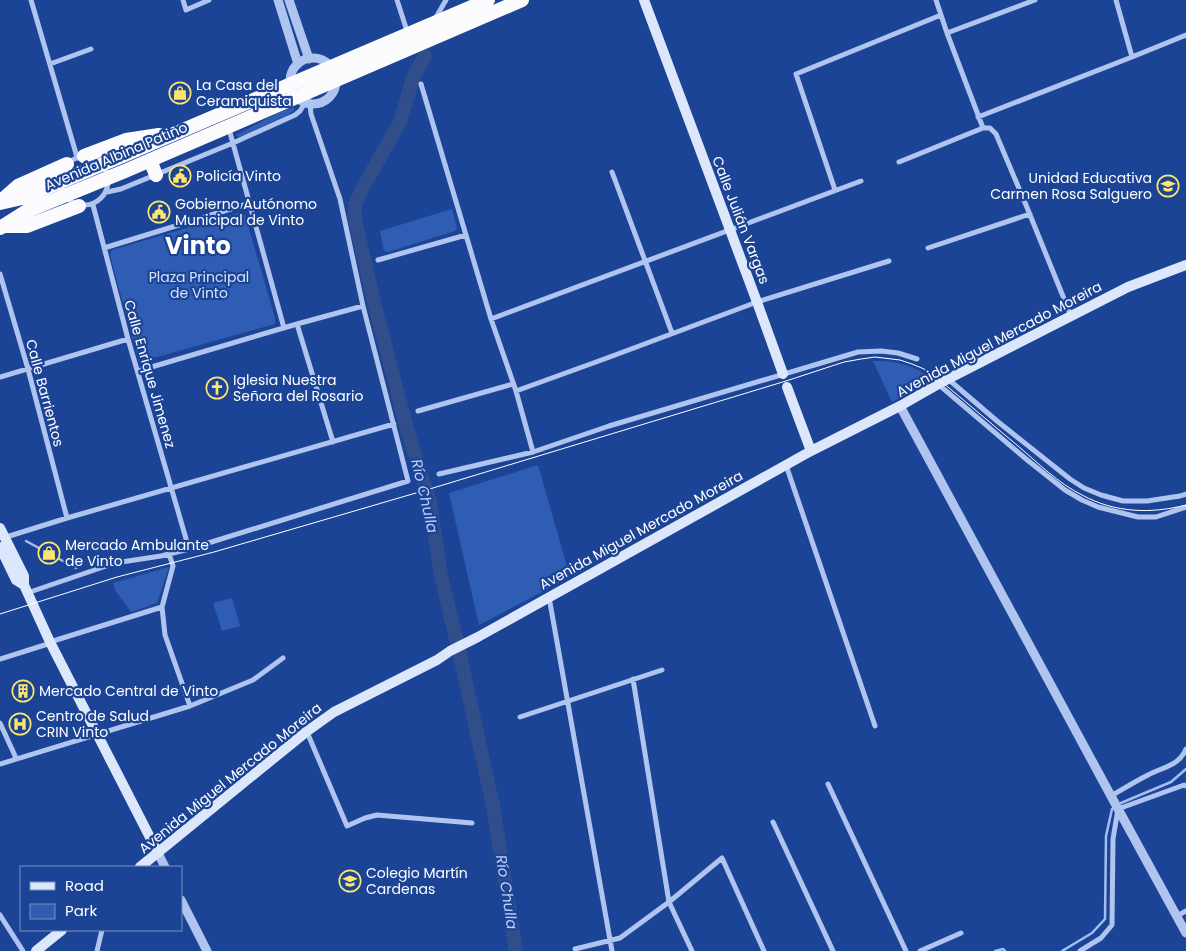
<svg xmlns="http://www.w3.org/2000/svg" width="1186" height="951" viewBox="0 0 1186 951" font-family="Poppins,sans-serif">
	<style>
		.green { fill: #305db4 }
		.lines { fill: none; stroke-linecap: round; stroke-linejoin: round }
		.stream { stroke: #a2bef1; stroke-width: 2.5 }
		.river { stroke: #314e8b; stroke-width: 14 }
		.minor { stroke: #afc5f0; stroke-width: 5 }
		.tertiary { stroke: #afc5f0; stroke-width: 9 }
		.secondary { stroke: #dde7fb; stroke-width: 10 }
		.trunk { stroke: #fcfcff; stroke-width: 14 }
		.tram { stroke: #fff; stroke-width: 1 }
		.labels { text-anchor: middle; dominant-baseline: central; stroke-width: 4.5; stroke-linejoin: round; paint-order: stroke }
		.poi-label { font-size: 14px; fill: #fff; stroke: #1c4496; text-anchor: start }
		.street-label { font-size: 14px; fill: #fff; stroke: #1c4496 }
		.park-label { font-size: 14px; fill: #d6e3fb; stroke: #1c4496 }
		.water-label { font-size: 15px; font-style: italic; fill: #bbd0f6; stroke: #1c4496 }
		.town-label { font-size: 24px; font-weight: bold; fill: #fff; stroke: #1c4496 }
	</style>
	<rect width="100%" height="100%" fill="#1c4496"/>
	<path class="green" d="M293,107L295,110L285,116L239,137L236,135L280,112Z
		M452,209L457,228L455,231L388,252L384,251L380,231Z
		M241,212L245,215L275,318V324L139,362L110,255L112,250Z
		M873,361C900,361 912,365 934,380L892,402Z
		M538,465L570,577L479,625L449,493Z
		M169,567L157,603L131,612L115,590L113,583Z
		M232,598L240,626L222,631L213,603Z"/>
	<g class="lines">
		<path class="stream" d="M26,541L76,568
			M995,951L1003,949L1005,951
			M1062,951L1092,933L1105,919L1106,836L1112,809L1121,803L1171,782L1186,769"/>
		<path class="river" d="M425,56L413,78L400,122L362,189L355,205V220L374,302L407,429L430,502L441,576L460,655L493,806L516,951"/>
		<path class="minor" d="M31,0L77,157
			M183,0L186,10L209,0
			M397,0L408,34
			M936,0L947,33L983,128H990L996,134L1026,205L1071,316
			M1116,0L1132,57
			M435,19L446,0
			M947,33L1035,0
			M50,64L91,49
			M421,84L491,319L516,391L533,452
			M978,117L1132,57L1186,35
			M229,129L284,328
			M60 181a24 24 0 1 1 48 0a24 24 0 1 1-48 0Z
			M899,162L983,128
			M612,172L672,333
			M835,190L796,74L941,15
			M107,192L121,189L233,143L295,115L300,111L305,103
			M93,205L128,339L189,549
			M104,248L250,203
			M928,248L1030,214
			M378,260L466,235
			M0,274L28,369L67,518
			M491,319L861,181
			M297,324L333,442
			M138,371L297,324L363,306
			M0,377L128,339
			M948,379L997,421L1070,479L1084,488L1101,495L1123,501H1147L1180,496L1186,494
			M938,384L1026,459L1065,490L1082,500L1098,507L1138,517H1156L1186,507
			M516,391L607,358L757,302L889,261
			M418,411L513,384
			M786,465L875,726
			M439,474L533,452L609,426L858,352L881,351L898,353L917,359
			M3,538L67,518L394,424
			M169,554L173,566L162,607L165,635L190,706
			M27,593L115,563L161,556L189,549L408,481L363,306L340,199L311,114L310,104
			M549,597L612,951
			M50,642L162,607
			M0,659L51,643
			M633,679L669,902L692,951
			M520,717L662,670
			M0,723L16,758
			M307,732L347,826L365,818L377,815L472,823
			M0,764L190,706L253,680L283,658
			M828,784L906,951
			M1111,796C1123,789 1136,781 1148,775C1163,767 1179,766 1186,749
			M773,822L833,951
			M0,915L23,951
			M1177,916L1186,911
			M575,949L620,938L669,902L722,858L764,951
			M97,951L102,930
			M920,951L961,933
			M1080,951L1101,938L1112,925L1113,839L1118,809L1184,785L1186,786"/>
		<path class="tertiary" d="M278,0L298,64
			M289,0L309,59
			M290 81a23 23 0 1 1 46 0a23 23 0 1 1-46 0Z
			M900,406L1111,796L1186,933
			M158,853L165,867
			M181,900L207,951"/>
		<path class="secondary" d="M644,0L757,302L783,374
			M787,387L811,451
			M0,528L24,576V585
			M0,547L16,580L24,585L50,642L158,853
			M140,867L306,732L334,712L437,660L450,651L478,637L811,451L900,406L942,382L1128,287L1186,265
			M36,951L62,930"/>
		<path class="trunk" d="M84,156L126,140L159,135
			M150,160L156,175
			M1,201L18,186L67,164
			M0,203L22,198L120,157L488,0
			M4,226H27L79,206
			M0,228L27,211L125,171L522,0"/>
		<path class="tram" d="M0,614L117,577L214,552L433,488L786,381L844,362L861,359L875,357L900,360L912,364L924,369L942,382C967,403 993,425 1018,446C1038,463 1058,483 1082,495C1115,513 1151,514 1186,505"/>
	</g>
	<defs>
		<g id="shop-ring" transform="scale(1.125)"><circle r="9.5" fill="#1c4496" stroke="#ffe56e" stroke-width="1.5"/><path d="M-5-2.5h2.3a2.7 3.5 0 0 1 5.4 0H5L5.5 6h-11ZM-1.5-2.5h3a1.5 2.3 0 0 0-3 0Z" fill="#ffe56e"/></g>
		<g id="civic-ring" transform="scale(1.125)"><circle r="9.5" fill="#1c4496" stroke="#ffe56e" stroke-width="1.5"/><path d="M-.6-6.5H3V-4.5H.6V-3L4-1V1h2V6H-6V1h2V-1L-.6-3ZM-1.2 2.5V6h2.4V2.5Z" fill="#ffe56e"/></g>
		<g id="school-ring" transform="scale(1.125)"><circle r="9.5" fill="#1c4496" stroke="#ffe56e" stroke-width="1.5"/><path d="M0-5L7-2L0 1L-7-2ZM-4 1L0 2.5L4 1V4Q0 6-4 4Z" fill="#ffe56e"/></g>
		<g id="church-ring" transform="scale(1.125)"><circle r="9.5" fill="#1c4496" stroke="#ffe56e" stroke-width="1.5"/><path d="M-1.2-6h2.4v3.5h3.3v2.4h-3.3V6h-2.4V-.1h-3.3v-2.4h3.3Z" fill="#ffe56e"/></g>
		<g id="building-ring" transform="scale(1.125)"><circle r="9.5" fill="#1c4496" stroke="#ffe56e" stroke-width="1.5"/><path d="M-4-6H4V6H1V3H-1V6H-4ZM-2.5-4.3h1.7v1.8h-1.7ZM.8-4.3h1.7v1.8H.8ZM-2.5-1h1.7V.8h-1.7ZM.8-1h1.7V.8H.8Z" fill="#ffe56e"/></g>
		<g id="hospital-ring" transform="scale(1.125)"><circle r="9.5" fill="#1c4496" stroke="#ffe56e" stroke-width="1.5"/><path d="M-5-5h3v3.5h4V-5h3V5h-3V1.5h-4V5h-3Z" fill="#ffe56e"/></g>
	</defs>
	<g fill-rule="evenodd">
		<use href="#shop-ring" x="180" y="93"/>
		<use href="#civic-ring" x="180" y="176"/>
		<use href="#school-ring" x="1168" y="186"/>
		<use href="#civic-ring" x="159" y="212"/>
		<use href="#church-ring" x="217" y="388"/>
		<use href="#shop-ring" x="49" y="553"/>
		<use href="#building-ring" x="23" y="691"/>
		<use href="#hospital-ring" x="20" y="724"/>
		<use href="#school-ring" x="350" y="881"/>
	</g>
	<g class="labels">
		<g class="poi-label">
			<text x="196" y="85">La Casa del<tspan x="196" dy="16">Ceramiquista</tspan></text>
			<text x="196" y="176">Policía Vinto</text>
			<text x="1152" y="178" text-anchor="end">Unidad Educativa<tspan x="1152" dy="16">Carmen Rosa Salguero</tspan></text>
			<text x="175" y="204">Gobierno Autónomo<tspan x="175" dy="16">Municipal de Vinto</tspan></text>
			<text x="233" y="380">Iglesia Nuestra<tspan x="233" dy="16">Señora del Rosario</tspan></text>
			<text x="65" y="545">Mercado Ambulante<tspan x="65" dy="16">de Vinto</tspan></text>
			<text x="39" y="691">Mercado Central de Vinto</text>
			<text x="36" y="716">Centro de Salud<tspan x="36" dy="16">CRIN Vinto</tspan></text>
			<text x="366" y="873">Colegio Martín<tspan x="366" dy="16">Cardenas</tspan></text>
		</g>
		<g class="street-label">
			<text transform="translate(116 156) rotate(-23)">Avenida Albina Patiño</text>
			<text transform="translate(741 220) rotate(69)">Calle Julián Vargas</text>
			<text transform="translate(999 339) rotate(-28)">Avenida Miguel Mercado Moreira</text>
			<text transform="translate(150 374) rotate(74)">Calle Enrique Jimenez</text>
			<text transform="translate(45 393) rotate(75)">Calle Barrientos</text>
			<text transform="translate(641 530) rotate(-29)">Avenida Miguel Mercado Moreira</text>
			<text transform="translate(230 778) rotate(-39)">Avenida Miguel Mercado Moreira</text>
		</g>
		<g class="park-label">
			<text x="199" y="277">Plaza Principal<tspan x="199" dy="16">de Vinto</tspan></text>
		</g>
		<g class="water-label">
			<text transform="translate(425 496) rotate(77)">Río Chulla</text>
			<text transform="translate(507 892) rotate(81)">Río Chulla</text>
		</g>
		<g class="town-label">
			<text x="198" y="245">Vinto</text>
		</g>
	</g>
	<rect x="20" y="866" width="162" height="65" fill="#1c4496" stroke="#778fc0"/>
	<rect x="30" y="882" width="25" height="8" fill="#dde7fb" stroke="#778fc0"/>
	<text x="65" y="891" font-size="15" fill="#ffffff">Road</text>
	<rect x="30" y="904" width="25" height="15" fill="#305db4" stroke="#778fc0"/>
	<text x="65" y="916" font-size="15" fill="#ffffff">Park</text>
</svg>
